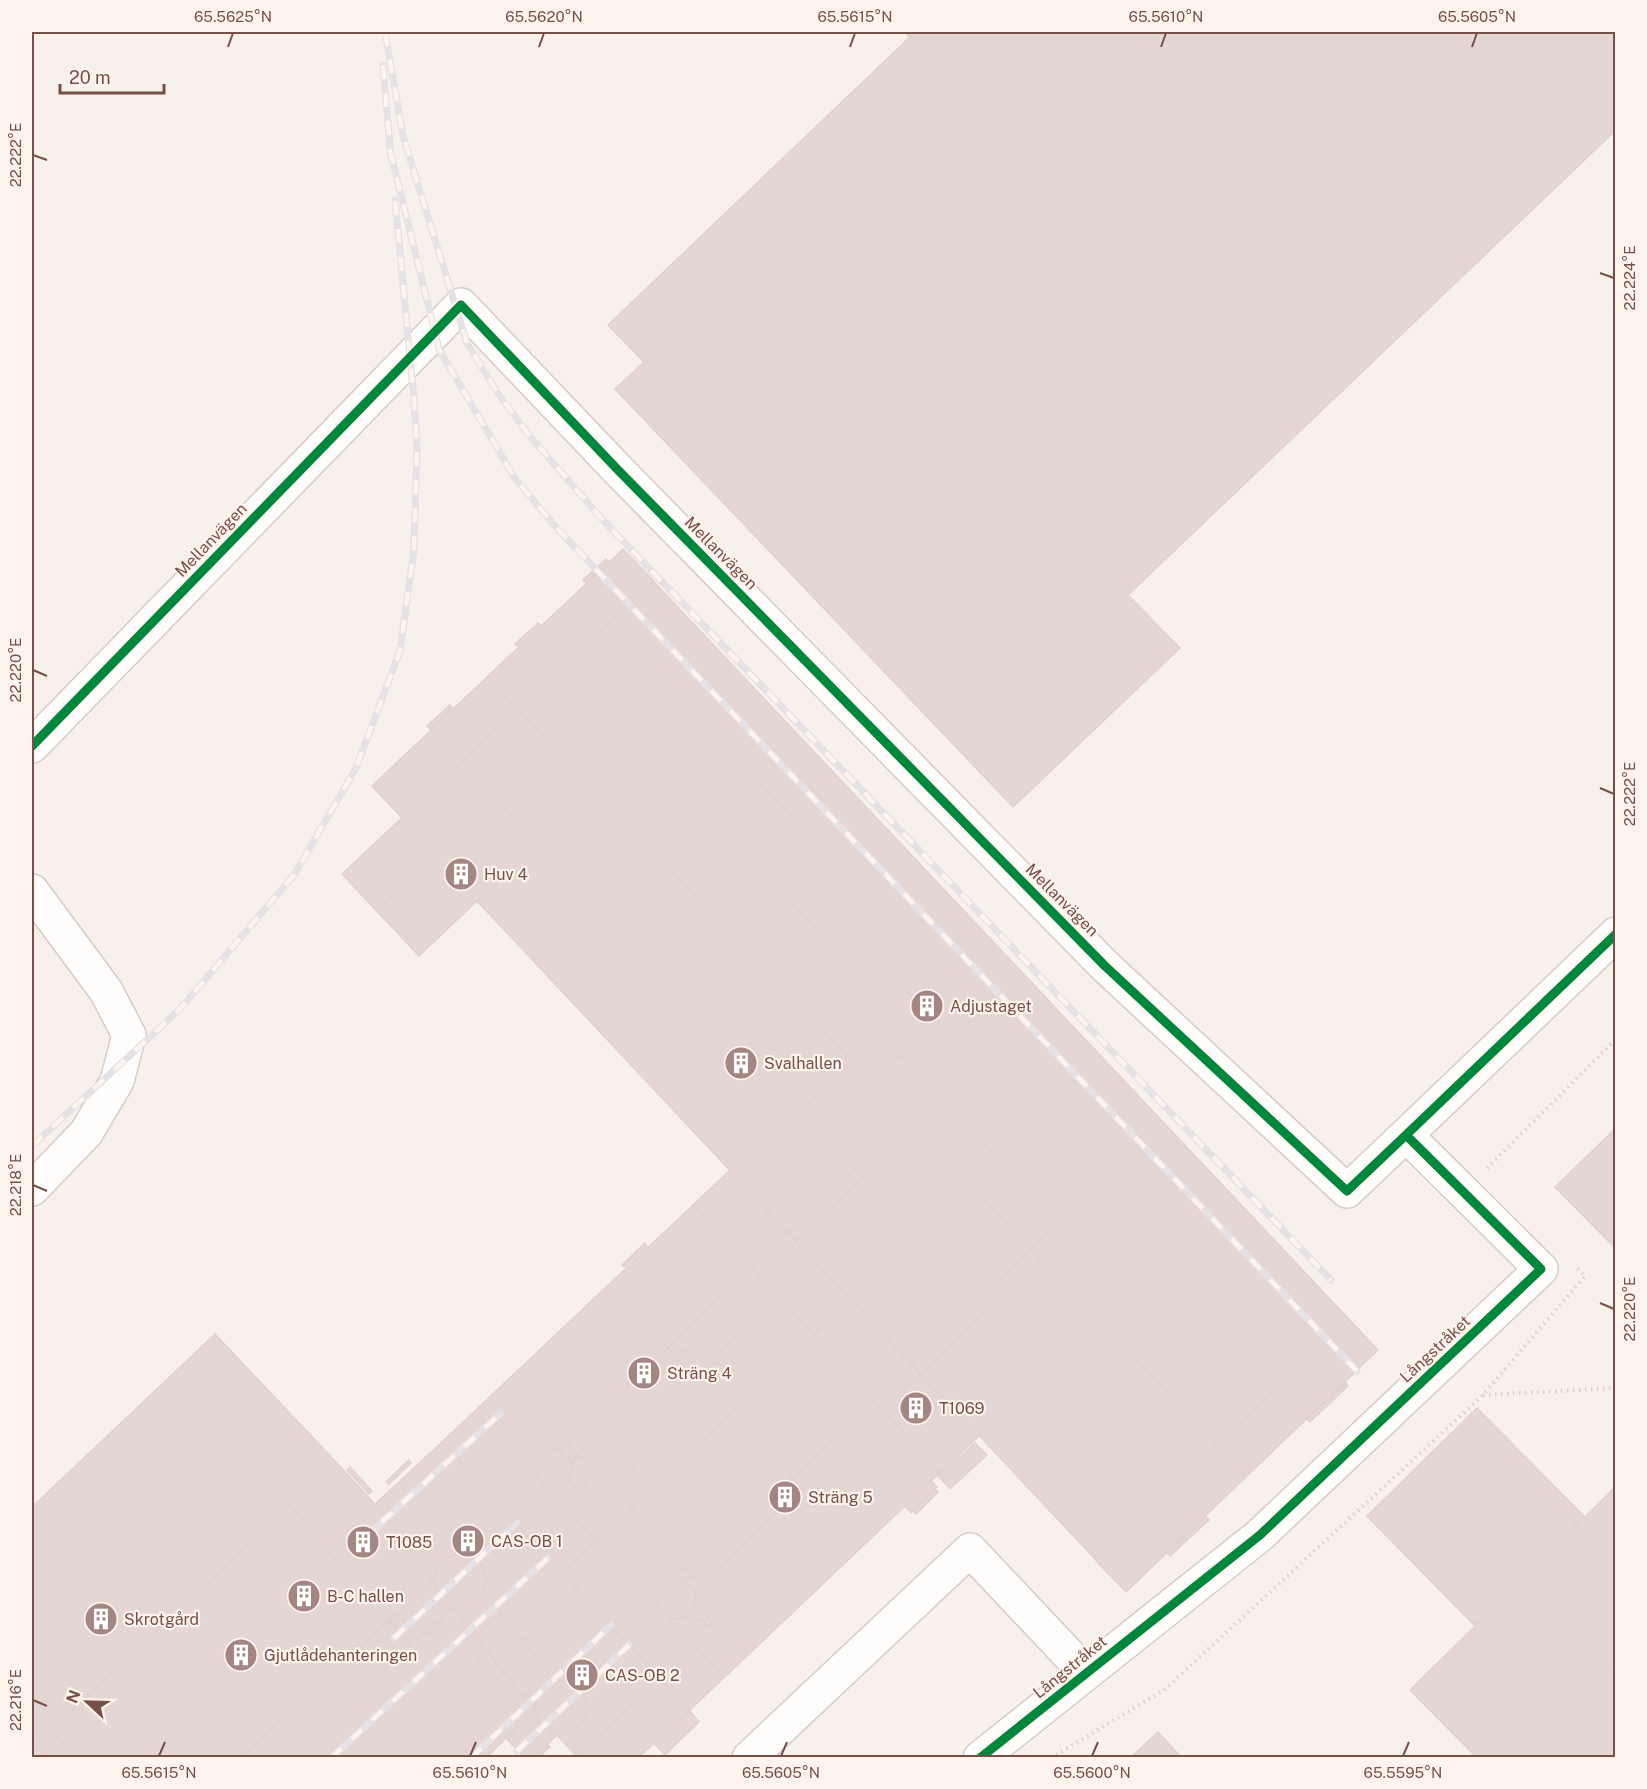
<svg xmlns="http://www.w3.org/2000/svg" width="1647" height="1789" viewBox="0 0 1647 1789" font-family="'Public Sans',sans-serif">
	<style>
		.building { fill: #e4d6d2; stroke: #e1d2cd; stroke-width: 1.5 }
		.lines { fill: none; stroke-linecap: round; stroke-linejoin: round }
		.street-casing { stroke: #d6cbc8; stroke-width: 36 }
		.path { stroke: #dbd0cd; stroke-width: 4; stroke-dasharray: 1.5 4.5; stroke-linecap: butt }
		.street { stroke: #fefdfc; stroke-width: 33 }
		.rail-casing { stroke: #e4e2e5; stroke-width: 7 }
		.rail { stroke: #fff4ed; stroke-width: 4.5; stroke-dasharray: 14; stroke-linecap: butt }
		.cycleway-casing { stroke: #fff4ed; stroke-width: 13 }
		.cycleway { stroke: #00873e; stroke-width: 9 }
		.ticks { fill: none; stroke: #774f49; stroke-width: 2 }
		.labels { text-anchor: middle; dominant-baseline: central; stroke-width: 4.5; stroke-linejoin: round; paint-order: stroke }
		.street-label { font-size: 16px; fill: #774f49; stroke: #fff4ed }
		.poi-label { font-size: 16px; fill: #774f49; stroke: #fff4ed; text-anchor: start }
		.neatline { fill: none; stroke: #774f49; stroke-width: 2 }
		.ticks-label { font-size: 15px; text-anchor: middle; fill: #774f49 }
	</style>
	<rect width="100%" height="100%" fill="#f8f0eb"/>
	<path class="building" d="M904,32H1616V130L1128,595L1180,648L1013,807L615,389L644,362L608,325L910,37Z
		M623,549L1378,1350L1247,1476L487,677Z
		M623,549L654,581L517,709L487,677Z
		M606,559L608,561L586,583L583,580Z
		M538,623L541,626L518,647L515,644Z
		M487,677L1247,1476L1126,1592L477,901L419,956L342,874L402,818L372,786Z
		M487,677L517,709L402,818L372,786Z
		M450,705L452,708L430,729L427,726Z
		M457,766L492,803L377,911L342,874Z
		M514,771L571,834L548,855L490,793Z
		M759,782L864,894L821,934L716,823Z
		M492,803L533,848L419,956L377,911Z
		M882,965L915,999L809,1104L776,1070Z
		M900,1055L997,1157L978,1176L881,1074Z
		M1616,1128V1249L1555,1187Z
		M1054,1136L1086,1169L971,1279L940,1247Z
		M855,1168L863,1177L571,1462L560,1451Z
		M729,1171L851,1300L562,1573L442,1442Z
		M729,1171L851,1300L813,1334L693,1205Z
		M1078,1204L1087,1214L695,1591L690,1587L686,1582L692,1576Z
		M645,1243L647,1246L624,1267L622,1265Z
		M714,1290L720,1296L704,1310L699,1305Z
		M851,1300L978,1437L931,1481L937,1487L911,1513L905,1506L690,1710L562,1573Z
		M851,1300L978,1437L940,1472L813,1334Z
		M1349,1320L1378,1350L1247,1476L1217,1445Z
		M743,1330L820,1411L791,1438L765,1411L754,1422L720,1386L731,1376L714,1358Z
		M665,1331L693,1363L686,1369L658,1337Z
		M215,1334L336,1462L32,1749V1507Z
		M1346,1383L1348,1386L1310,1422L1307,1419Z
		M1477,1408L1584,1516L1474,1625L1367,1516Z
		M475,1411L596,1541L562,1573L442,1442Z
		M684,1417L724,1459L672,1508L665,1500L643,1520L617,1492L637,1473L632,1467Z
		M828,1430L834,1436L817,1452L811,1446Z
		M552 1438a6 6 0 1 1 12 0a6 6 0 1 1-12 0Z
		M442,1442L577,1590L497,1665L453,1607L417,1638L396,1613L433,1580L375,1504Z
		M975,1443L987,1455L950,1489L938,1476Z
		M566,1444L577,1455L571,1462L560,1451Z
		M1217,1445L1247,1476L1126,1592L1096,1561Z
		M552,1448L560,1451L571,1462L573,1467L568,1479L564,1483L551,1486L540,1481L537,1476L534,1464L540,1453Z
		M579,1457L595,1465L601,1460L605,1466L583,1484L588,1491L584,1495L578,1487L576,1489L568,1479L573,1467L571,1464Z
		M409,1460L411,1463L389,1484L386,1482Z
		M336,1462L375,1504L433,1580L240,1758H32V1749Z
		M336,1462L375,1504L433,1580L385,1623L291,1505Z
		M336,1462L375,1504L433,1580L241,1758H74L51,1730Z
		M350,1467L372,1491L369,1494L347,1470Z
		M784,1468L812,1500L805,1507L777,1474Z
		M1616,1486V1675L1522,1580Z
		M936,1490L938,1492L916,1514L913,1511Z
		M1206,1517L1209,1520L1170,1556L1168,1554Z
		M596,1541L724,1677L690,1710L562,1573Z
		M434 1580a26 26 0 1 1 52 0a26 26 0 1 1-52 0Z
		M677 1574a6 6 0 1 1 12 0a6 6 0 1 1-12 0Z
		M692,1576L701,1585L695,1591L686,1582Z
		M1522,1580L1616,1675V1758H1477L1410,1690Z
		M658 1600a19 19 0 1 1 38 0a19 19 0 1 1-38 0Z
		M702,1589L718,1597L725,1593L729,1598L707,1616L712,1624L708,1627L702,1619L699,1621L692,1612L696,1600L695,1594Z
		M577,1590L690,1710L638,1758H578L557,1735L533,1758H524L507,1739L534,1710L497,1665Z
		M453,1607L523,1696L458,1758H240L396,1613L417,1638Z
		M501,1613L549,1673L523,1696L476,1636Z
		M392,1620L410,1643L408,1645L390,1622Z
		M440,1620L442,1623L426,1637L424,1635Z
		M463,1621L476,1638L474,1639L461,1623Z
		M480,1655L498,1679L494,1681L476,1658Z
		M660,1678L690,1710L638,1758L577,1757Z
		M535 1707a26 26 0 1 1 52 0a26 26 0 1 1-52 0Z
		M523,1696L534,1710L486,1758H458Z
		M516,1704L526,1717L523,1720L513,1707Z
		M689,1710L699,1722L665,1755L654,1743Z
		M1158,1732L1182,1758H1130Z
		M548,1745L550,1747L538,1758H533Z"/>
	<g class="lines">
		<g class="street-casing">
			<path id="street" d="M32,746L461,305L619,471L1105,966L1347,1191L1406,1135
				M32,891L106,991L129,1035L117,1081L86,1133L32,1189
				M749,1758L970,1550L1086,1673
				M980,1758L1260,1535L1541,1269L1406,1135L1616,934"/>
		</g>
		<path class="path" d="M1487,1168L1616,1039
			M1483,1395L1616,1388
			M1051,1758L1164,1690L1483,1395L1585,1276L1575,1266"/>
		<use href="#street" class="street"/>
		<g class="rail-casing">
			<path id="rail" d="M385,32L403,136L467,343L497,392L528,434L601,518L1331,1280
				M383,65L391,158
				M390,150L439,349L514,477L553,524L1357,1371
				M32,1146L180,1009L294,875L356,768L400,651L414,549L417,448L414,399L395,200
				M361,1541L500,1414
				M394,1638L517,1523
				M517,1751L629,1645
				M331,1758L548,1558
				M471,1758L611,1625"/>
		</g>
		<use href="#rail" class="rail"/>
		<g class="cycleway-casing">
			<path id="cycleway" d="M32,746L461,305L619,471L1105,966L1347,1191L1406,1135
				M980,1758L1260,1535L1541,1269L1406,1135L1616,934"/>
		</g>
		<use href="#cycleway" class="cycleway"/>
	</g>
	<path class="ticks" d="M228,47L233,33M539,47L544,33M850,47L855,33M1161,47L1166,33M1472,47L1477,33M33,155L47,160M1600,273L1614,278M33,670L47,676M1600,788L1614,794M33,1185L47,1191M1600,1303L1614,1309M33,1700L47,1706M159,1756L165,1742M470,1756L476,1742M781,1756L787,1742M1092,1756L1098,1742M1403,1756L1409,1742"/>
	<defs>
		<g id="building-disc" transform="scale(1.725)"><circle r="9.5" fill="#a48782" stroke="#fff4ed"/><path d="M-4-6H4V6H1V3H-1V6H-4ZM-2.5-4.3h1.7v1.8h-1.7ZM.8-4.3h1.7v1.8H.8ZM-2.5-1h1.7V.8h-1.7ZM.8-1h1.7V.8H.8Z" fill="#fff"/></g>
	</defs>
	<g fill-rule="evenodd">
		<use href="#building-disc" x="461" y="874"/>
		<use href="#building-disc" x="927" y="1006"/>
		<use href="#building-disc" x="741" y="1063"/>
		<use href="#building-disc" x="644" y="1373"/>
		<use href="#building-disc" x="916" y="1408"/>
		<use href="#building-disc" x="785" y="1497"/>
		<use href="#building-disc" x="468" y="1541"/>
		<use href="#building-disc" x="363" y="1542"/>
		<use href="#building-disc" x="304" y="1596"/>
		<use href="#building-disc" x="101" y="1619"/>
		<use href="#building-disc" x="241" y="1655"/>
		<use href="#building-disc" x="582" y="1675"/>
	</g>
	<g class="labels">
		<g class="street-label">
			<text transform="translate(211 540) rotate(-46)">Mellanvägen</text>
			<text transform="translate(721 553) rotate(45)">Mellanvägen</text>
			<text transform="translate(1062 900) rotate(45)">Mellanvägen</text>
			<text transform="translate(1435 1349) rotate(-43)">Långstråket</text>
			<text transform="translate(1070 1667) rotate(-39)">Långstråket</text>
		</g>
		<g class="poi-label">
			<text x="484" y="874">Huv 4</text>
			<text x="950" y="1006">Adjustaget</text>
			<text x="764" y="1063">Svalhallen</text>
			<text x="667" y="1373">Sträng 4</text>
			<text x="939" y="1408">T1069</text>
			<text x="808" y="1497">Sträng 5</text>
			<text x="491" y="1541">CAS-OB 1</text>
			<text x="386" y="1542">T1085</text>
			<text x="327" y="1596">B-C hallen</text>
			<text x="124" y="1619">Skrotgård</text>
			<text x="264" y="1655">Gjutlådehanteringen</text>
			<text x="605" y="1675">CAS-OB 2</text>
		</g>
	</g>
	<rect width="1647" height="1789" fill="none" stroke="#fff4ed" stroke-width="66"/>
	<g transform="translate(87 1702) rotate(292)" stroke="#fff4ed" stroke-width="4.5" paint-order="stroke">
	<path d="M0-4.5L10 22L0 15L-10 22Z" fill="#774f49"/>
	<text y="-9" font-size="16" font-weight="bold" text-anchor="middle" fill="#774f49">N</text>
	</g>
	<path d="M60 84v9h104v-9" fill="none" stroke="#774f49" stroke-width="3"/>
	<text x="69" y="84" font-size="18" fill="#774f49" stroke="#fff4ed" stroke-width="4.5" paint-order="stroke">20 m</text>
	<rect x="33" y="33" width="1581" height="1723" class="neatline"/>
	<g class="ticks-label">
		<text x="233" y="22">65.5625°N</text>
		<text x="544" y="22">65.5620°N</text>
		<text x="855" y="22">65.5615°N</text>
		<text x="1166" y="22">65.5610°N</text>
		<text x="1477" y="22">65.5605°N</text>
		<text transform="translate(16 155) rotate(-90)" y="5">22.222°E</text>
		<text transform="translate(1630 278) rotate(-90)" y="5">22.224°E</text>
		<text transform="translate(16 670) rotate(-90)" y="5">22.220°E</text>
		<text transform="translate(1630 794) rotate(-90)" y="5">22.222°E</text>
		<text transform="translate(16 1185) rotate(-90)" y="5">22.218°E</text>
		<text transform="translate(1630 1309) rotate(-90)" y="5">22.220°E</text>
		<text transform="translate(16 1700) rotate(-90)" y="5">22.216°E</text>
		<text x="159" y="1778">65.5615°N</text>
		<text x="470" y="1778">65.5610°N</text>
		<text x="781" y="1778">65.5605°N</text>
		<text x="1092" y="1778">65.5600°N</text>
		<text x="1403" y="1778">65.5595°N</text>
	</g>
</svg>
